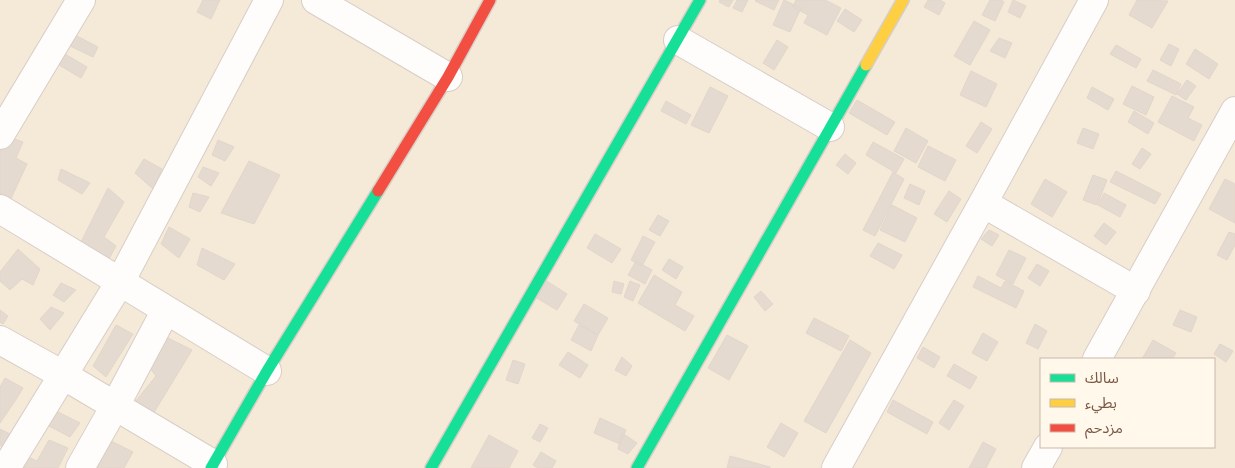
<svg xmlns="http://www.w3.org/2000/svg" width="1235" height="468" viewBox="0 0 1235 468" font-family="Inter,'Noto Sans Arabic',sans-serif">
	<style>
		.residential { fill: #f5e9d8; fill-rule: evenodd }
		.building { fill: #e5dad0; stroke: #e2d6cb }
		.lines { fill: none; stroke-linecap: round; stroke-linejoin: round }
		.street-casing { stroke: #d7cec6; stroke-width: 30 }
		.fast-casing { stroke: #d8cec6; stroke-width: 14 }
		.slow-casing { stroke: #d8cec6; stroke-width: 14 }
		.jam-casing { stroke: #d8cec6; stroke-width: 14 }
		.street { stroke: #fefdfc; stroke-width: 28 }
		.fast { stroke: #16e098; stroke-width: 11 }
		.slow { stroke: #ffcf43; stroke-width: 11 }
		.jam { stroke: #f24e42; stroke-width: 11 }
	</style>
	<rect width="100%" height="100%" fill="#f9f3e9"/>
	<path class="residential" d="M0,0H1235V468H0ZM1041,359H1214V447H1041Z"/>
	<path class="building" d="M203,0H220L211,19L197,12Z
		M720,0H733L729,7L719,2Z
		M737,0H748L742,12L733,8Z
		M756,0H779L774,10L755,1Z
		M784,0L801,8L790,32L773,25Z
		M796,0H825L841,8L827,35L804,23L808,15L793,7Z
		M928,0H940L945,3L939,15L924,7Z
		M990,0H1001L1004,2L995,21L982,15Z
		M1013,0L1026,6L1020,18L1008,12Z
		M1137,0L1168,1L1152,28L1129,15Z
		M845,9L862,20L854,32L837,21Z
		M974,21L990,30L970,65L954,56Z
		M75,35L98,47L93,57L70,46Z
		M999,38L1012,43L1005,58L990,51Z
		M777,40L788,47L774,70L763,63Z
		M1169,44L1179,49L1171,66L1160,60Z
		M1116,45L1141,59L1136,68L1110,54Z
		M1195,49L1218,64L1209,79L1186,64Z
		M65,54L87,67L81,78L59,65Z
		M1153,70L1181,84L1176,95L1147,81Z
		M971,71L997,84L986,107L960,95Z
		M1187,80L1196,86L1186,100L1177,94Z
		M1132,86L1154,97L1146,115L1123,104Z
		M710,87L728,96L709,133L691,125Z
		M1092,87L1114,99L1108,110L1087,98Z
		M1172,96L1194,107L1188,118L1202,125L1194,141L1158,122Z
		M857,100L895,122L887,135L849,113Z
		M666,101L691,115L686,124L661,111Z
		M1134,111L1154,123L1148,134L1128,122Z
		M981,122L992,129L977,153L966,146Z
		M906,128L928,141L916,163L894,151Z
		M1083,128L1099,134L1093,149L1077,143Z
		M6,136L23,142L16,158L27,164L8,205L0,201V148Z
		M218,140L234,147L225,161L212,155Z
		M873,142L904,159L896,173L866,155Z
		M928,146L956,160L945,181L918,167Z
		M1142,148L1151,154L1140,169L1132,164Z
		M845,154L856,163L848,174L836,165Z
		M144,159L162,169L153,189L135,173Z
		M249,161L280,175L254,224L221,213Z
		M203,167L219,173L211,186L198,177Z
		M61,169L90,183L82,194L58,180Z
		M1116,171L1161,194L1155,204L1110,182Z
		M893,172L904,179L875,236L863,230Z
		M1093,175L1107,180L1097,205L1083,200Z
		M1045,179L1067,192L1052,217L1031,204Z
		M1225,179L1235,184V223L1209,209Z
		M910,184L925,191L919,205L904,198Z
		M108,188L124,202L104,237L116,246L107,263L78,248Z
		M949,191L961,199L947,222L934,214Z
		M193,193L209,197L200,212L189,207Z
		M1104,193L1126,205L1120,217L1098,205Z
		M892,205L917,218L905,242L880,230Z
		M658,215L669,221L660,236L649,230Z
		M1104,223L1116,232L1106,245L1094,236Z
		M169,227L190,239L179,258L161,244Z
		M989,230L999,235L992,246L981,239Z
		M1229,232L1235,234V245L1227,260L1217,255Z
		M595,234L621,249L612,263L587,248Z
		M643,236L655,242L642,266L631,260Z
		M878,243L902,255L894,269L870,256Z
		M202,248L235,264L224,280L197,265Z
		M18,249L40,269L33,285L22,279L10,290L0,281V272Z
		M1009,250L1026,258L1013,284L996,275Z
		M669,259L683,267L676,279L662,270Z
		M636,261L652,270L645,284L628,275Z
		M1037,264L1049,271L1040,286L1028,278Z
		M654,275L682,292L675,305L694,316L685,331L638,303Z
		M978,276L1001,288L1005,281L1024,291L1016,308L973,287Z
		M545,280L567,294L557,310L535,297Z
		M614,281L624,284L621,294L612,292Z
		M630,281L640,285L633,301L624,297Z
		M61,283L76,290L64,302L53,295Z
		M761,291L773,304L765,311L754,297Z
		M584,304L608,318L598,335L574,321Z
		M51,307L64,313L50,330L40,319Z
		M0,310L8,316L3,324L0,322Z
		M1180,310L1197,317L1191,332L1173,325Z
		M814,318L849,336L841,351L806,333Z
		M1035,324L1047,331L1038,349L1026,343Z
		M116,325L133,334L106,377L93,366Z
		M579,325L598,335L591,351L571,340Z
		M983,333L998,342L987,361L972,353Z
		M727,335L748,346L729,380L708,368Z
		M168,338L192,350L153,414L135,402L156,376L147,364Z
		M850,340L871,353L826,433L804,421Z
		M1153,340L1176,353L1172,359H1142Z
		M1220,344L1233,351L1226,362L1214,354Z
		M923,347L940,357L934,368L917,358Z
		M568,352L588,365L580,378L559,365Z
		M622,357L632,366L626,376L615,370Z
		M513,360L525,364L518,384L506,380Z
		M954,364L977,377L970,389L947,376Z
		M5,378L23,388L15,401L0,423V387Z
		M893,400L933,422L927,434L887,412Z
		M954,400L964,406L949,430L939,423Z
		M54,410L80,423L70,437L47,425Z
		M600,418L626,430L620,444L594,433Z
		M781,423L798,433L784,457L767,447Z
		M540,424L548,428L540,442L532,438Z
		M0,429L10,434L3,447L0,445Z
		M622,433L637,443L628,454L618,449Z
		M489,435L518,451L509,468H471Z
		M49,440L68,448L58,468H21L28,457L37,461Z
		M109,440L133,452L124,468H90Z
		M983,442L996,449L986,468H969Z
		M541,452L556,461L552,468H538L533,465Z
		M730,456L770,467V468H727Z"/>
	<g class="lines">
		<g class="street-casing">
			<path id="street" d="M316,0L448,77
				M678,40L830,127
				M0,135L81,0
				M983,203L1136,291
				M0,209L267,371
				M0,340L63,375L213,464
				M1097,359L1235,111
				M6,468L120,282L269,0
				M80,468L115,406L166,310
				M836,468L983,203L1094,0
				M1036,468L1048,447"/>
		</g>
		<g class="fast-casing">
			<path id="fast" d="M211,468L267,371L378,191
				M431,468L700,0
				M637,468L866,65"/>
		</g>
		<g class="slow-casing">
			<path id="slow" d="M866,65L903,0"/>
		</g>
		<g class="jam-casing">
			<path id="jam" d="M378,191L448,77L490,0"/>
		</g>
		<use href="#street" class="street"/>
		<use href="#fast" class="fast"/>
		<use href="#slow" class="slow"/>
		<use href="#jam" class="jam"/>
	</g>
	<rect x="1040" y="358" width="175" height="90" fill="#fff8eb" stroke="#cab8a9"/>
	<rect x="1050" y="374" width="25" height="8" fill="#16e098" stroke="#cab8a9"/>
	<text x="1085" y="383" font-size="15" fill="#7a5946">سالك</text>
	<rect x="1050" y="399" width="25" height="8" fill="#ffcf43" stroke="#cab8a9"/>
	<text x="1085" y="408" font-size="15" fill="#7a5946">بطيء</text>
	<rect x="1050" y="424" width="25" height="8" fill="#f24e42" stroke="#cab8a9"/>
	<text x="1085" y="433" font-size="15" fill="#7a5946">مزدحم</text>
</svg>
